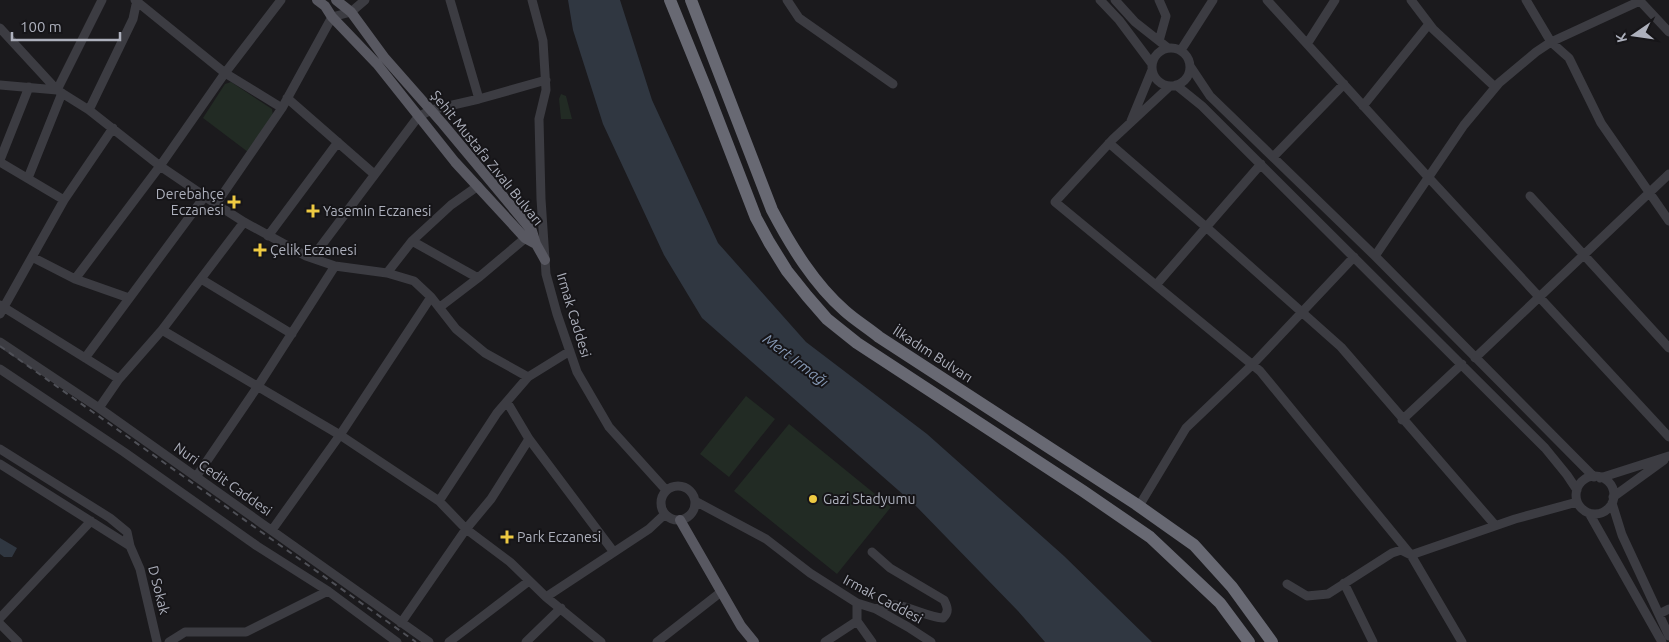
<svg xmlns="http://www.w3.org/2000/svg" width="1669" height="642" viewBox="0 0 1669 642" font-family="Ubuntu,sans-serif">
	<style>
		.green { fill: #222b24 }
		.water { fill: #303741 }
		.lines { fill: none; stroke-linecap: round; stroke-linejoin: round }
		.minor { stroke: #3c3c42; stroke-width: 9 }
		.major { stroke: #585861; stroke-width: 10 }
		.highway { stroke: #686973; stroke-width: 12 }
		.rail { stroke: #4f5057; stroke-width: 2; stroke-dasharray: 6 5; stroke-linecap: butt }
		.poi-dot { fill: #eeca42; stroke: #161518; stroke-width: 2 }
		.labels { text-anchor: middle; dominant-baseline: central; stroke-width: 4; stroke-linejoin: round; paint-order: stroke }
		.street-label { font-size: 14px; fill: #adb0bc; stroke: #161518 }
		.poi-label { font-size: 14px; fill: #adb0bc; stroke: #161518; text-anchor: start }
		.water-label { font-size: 15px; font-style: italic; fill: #8699b5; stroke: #161518 }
	</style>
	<rect width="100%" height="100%" fill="#1b1a1d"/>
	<path class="green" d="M231,82L272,109L273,116L248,152L203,118L225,84Z
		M561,94L566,96L572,119H561L559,99Z
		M746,396L775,419L729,477L700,454Z
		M789,424L891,507L837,574L734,491Z"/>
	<path class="water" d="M568,0H620L652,100L718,243L806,342L927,434L1064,556L1152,642H1045L1018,611L914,504L702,318L664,255L603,124L573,30Z
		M0,538L17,548L12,557H4L0,554Z"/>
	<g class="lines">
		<path class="minor" d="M135,0L225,73L282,108
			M450,0L479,99
			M532,0L543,41L546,90L539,119L541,199L546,274L557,314L577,372L609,427L666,490
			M787,0L799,18L893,84
			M1100,0L1119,20L1152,64
			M1115,0L1135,22L1168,48
			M1267,0L1429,178L1669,437
			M1411,0L1433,29L1495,87
			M1639,0L1669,32
			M1640,1L1551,42L1569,58L1601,123L1669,221
			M0,28L57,90
			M1159,41L1166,16L1159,0
			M1307,44L1335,0
			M1152 67a19 19 0 1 1 38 0a19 19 0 1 1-38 0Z
			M1181,50L1213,0
			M1190,66L1210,96L1375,256L1594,477
			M0,85L57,90L89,110L160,166L216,204L244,222L306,256L335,266L387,273L414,281L431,297L456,329L485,353L528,377
			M1176,85L1202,106L1545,448L1567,475L1577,490
			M1170,86L1113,139L1055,202L1260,371L1411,555L1462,642
			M57,90L102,0
			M287,98L374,174
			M1363,106L1429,24
			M89,110L133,19L137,0
			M1131,121L1152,70
			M1109,143L1206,227L1341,347L1495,525
			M1273,157L1344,84
			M0,160L29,87
			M0,162L64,200
			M28,178L62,93
			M1530,196L1669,348
			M216,204L282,108L332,17L351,12L365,0
			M268,236L338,142
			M412,241L478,278
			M1375,256L1464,125L1499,83L1536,52L1551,42L1526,0
			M32,257L75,279L129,298
			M312,258L418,117L431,110L479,99L546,80
			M387,273L412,241L451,205L478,186
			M75,279L160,166L225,73L281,0
			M201,279L292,334
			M1156,285L1261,164
			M0,305L119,379
			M440,307L478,278L529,235
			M0,314L64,200L113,128
			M162,330L340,435L439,501L466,529L510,562L546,597L601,642
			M0,342L99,408L429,642
			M85,358L205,196
			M1475,358L1669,174
			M0,369L124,452L257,546L328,591L397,642
			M507,402L529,439L613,551
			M99,408L119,379L162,330L244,222
			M1402,420L1462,364
			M0,449L110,518L127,532L130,546L140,569L157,642
			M0,464L130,546
			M1576 495a19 19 0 1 1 38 0a19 19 0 1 1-38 0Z
			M196,477L258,386L335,266
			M1600,478L1669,456
			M661 503a17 17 0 1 1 34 0a17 17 0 1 1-34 0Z
			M1613,497L1664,460
			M439,501L497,413L528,377L570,351
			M695,501L766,539L810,573L857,603L876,609L908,627L931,642
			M1612,503L1622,535L1669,636
			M1139,506L1186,428L1253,364L1354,257
			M1589,513L1662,642
			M272,530L340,435L431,297
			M872,552L890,568L944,600C948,608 949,612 943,618C926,617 904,603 888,605C884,606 880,608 876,609
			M1344,583L1373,642
			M1287,584L1307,596L1328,594L1392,553L1401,550L1411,555L1515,519L1577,502
			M546,597L649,529L665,514
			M857,603V621L872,642
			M1659,614L1669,609
			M0,618L91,521
			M401,623L466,529L491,499L529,439
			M0,624L18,642
			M169,642L185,632H246L328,591
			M449,642L529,581
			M526,642L561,608
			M657,642L721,592
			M825,642L857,621"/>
		<path class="major" d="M317,0L325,6L332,17L377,64L455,162L525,238L536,244
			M336,0L351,12L384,57L443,124L532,231L536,244L545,260
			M680,520L741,626L754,642"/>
		<path class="highway" d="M670,0L707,91L756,218L769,242L787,271L807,296L827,319L857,343L1083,491L1150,537L1220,603L1249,642
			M691,0L772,210C791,246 814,284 845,311C855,320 868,328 879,337L1136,504L1194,545L1232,587L1272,642"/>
		<path class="rail" d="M0,346L416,642"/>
	</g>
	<g class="poi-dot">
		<path d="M231.5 194.5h5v5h5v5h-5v5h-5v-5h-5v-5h5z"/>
		<path d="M310.5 203.5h5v5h5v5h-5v5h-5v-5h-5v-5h5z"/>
		<path d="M257.5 242.5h5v5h5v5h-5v5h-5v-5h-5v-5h5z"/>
		<circle cx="813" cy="499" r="5"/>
		<path d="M504.5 529.5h5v5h5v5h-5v5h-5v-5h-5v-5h5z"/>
	</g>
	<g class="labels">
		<g class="street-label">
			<text transform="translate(487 158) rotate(51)">Şehit Mustafa Zıvalı Bulvarı</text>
			<text transform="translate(574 315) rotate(73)">Irmak Caddesi</text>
			<text transform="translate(933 354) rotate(33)">İlkadım Bulvarı</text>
			<text transform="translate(223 479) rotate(35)">Nuri Cedit Caddesi</text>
			<text transform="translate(159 590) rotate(76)">D Sokak</text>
			<text transform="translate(883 599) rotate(28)">Irmak Caddesi</text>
		</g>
		<g class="poi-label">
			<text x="224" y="194" text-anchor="end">Derebahçe<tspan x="224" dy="16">Eczanesi</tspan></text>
			<text x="323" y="211">Yasemin Eczanesi</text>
			<text x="270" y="250">Çelik Eczanesi</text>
			<text x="823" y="499">Gazi Stadyumu</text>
			<text x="517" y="537">Park Eczanesi</text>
		</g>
		<g class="water-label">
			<text transform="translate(796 360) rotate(37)">Mert Irmağı</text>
		</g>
	</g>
	<g transform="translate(1634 35) rotate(257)" stroke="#161518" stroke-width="4" paint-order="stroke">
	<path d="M0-4L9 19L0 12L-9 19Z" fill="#adb0bc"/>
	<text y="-8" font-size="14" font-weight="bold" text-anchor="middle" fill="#adb0bc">K</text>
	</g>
	<path d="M12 32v8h108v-8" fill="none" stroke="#adb0bc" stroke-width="2.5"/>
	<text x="20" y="32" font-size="15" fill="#adb0bc" stroke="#161518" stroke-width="4" paint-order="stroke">100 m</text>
</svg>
